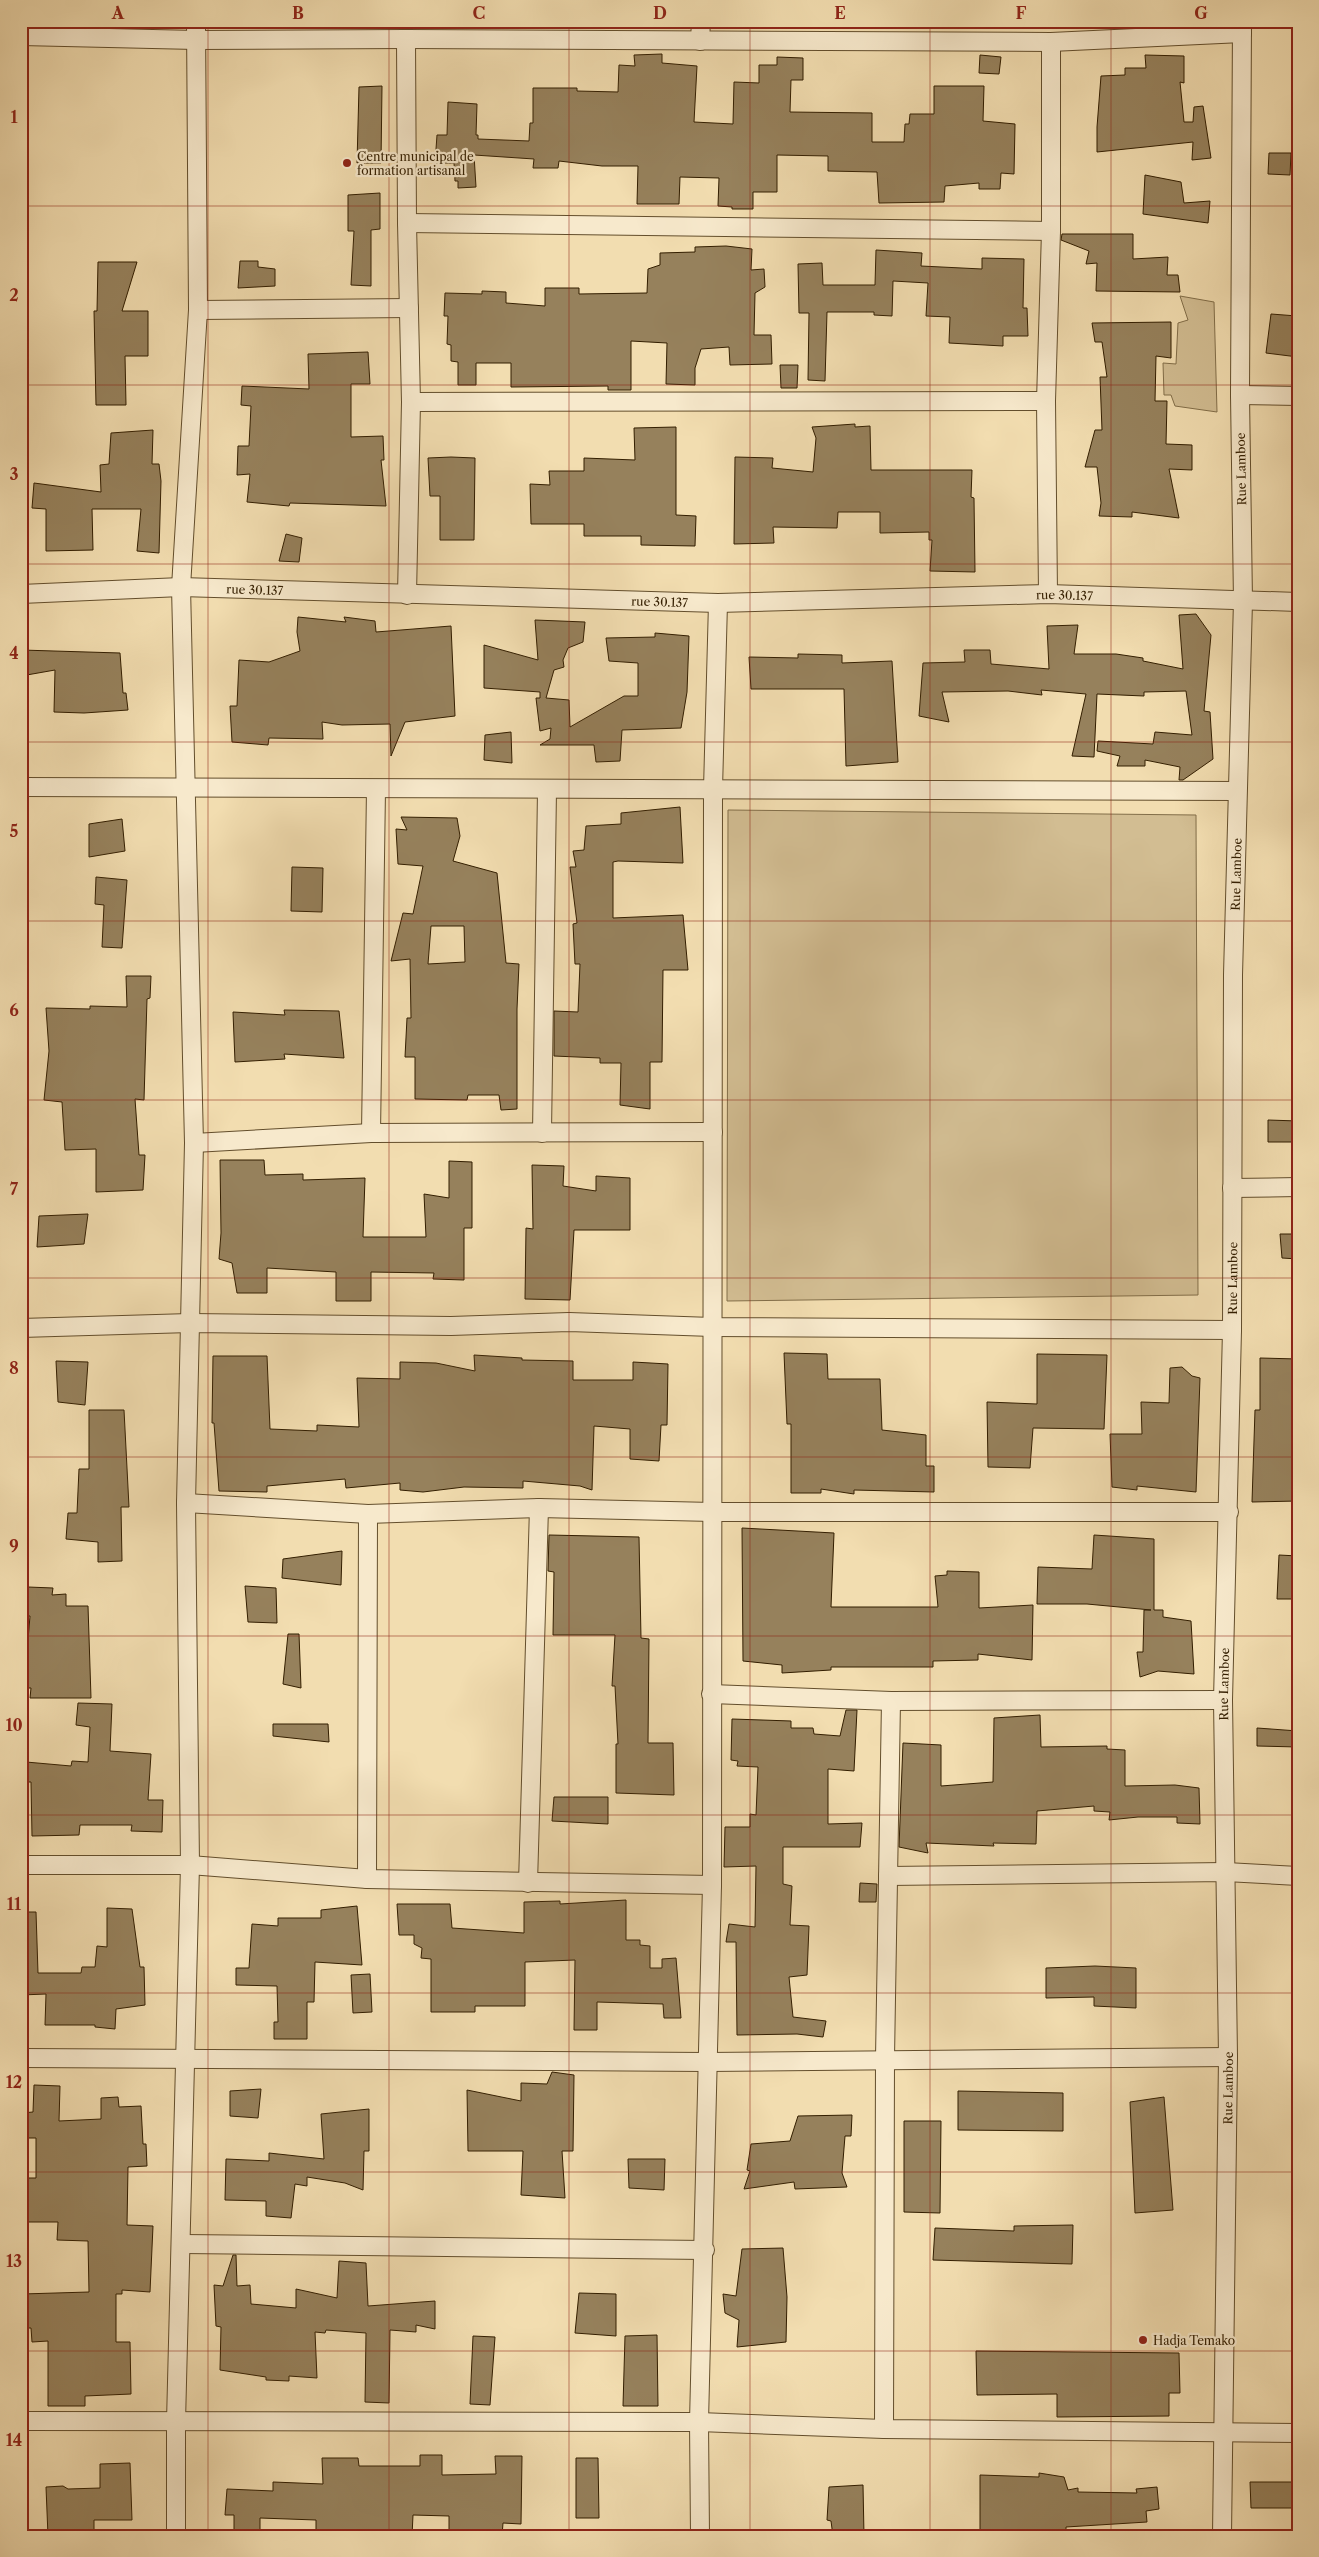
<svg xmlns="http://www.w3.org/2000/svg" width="1319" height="2557" viewBox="0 0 1319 2557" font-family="'Libre Caslon Text',serif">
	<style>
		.green { fill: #d2bd92; stroke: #826e49 }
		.building { fill: #96815c; stroke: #331e00; fill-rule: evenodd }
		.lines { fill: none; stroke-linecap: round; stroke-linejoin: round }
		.minor-casing { stroke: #634e2c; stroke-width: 20 }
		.minor { stroke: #f7e9cc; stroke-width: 18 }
		.grid { fill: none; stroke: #8f2418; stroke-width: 1; stroke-opacity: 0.55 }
		.poi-dot { fill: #8f2418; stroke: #f7e9cc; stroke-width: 2 }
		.labels { text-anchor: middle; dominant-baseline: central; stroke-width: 4.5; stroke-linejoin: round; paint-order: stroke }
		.poi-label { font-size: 12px; fill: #331e00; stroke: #f7e9cc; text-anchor: start }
		.street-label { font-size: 12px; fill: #331e00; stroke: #f7e9cc }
		.neatline { fill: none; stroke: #8f2418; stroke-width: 2 }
		.grid-label { font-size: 16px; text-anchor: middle; font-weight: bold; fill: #8f2418 }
	</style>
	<rect width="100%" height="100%" fill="#f2ddb0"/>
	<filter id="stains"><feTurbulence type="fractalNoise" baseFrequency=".004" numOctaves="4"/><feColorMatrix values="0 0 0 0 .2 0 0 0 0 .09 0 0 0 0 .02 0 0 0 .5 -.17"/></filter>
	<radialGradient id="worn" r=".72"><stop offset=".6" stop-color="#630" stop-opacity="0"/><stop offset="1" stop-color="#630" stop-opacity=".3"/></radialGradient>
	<path class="green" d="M1180,296L1214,302L1217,412L1175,406L1171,395H1164L1163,363L1176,364L1178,323L1188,320Z
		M728,810L1196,815L1198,1295L727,1301Z"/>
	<path class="building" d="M662,54V63L697,66L694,122L733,124L734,82L759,83V65H777V57L803,58V80H791L790,112L872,113V142H904L905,124H909L910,114H934V86H984L983,121L1015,124L1014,174L1001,173L1000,189H979V183L945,186L944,202L879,203L877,172L828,171V156L777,155V192H753V209H732V207L718,206L719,178L680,177L679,204H637L638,166H602L559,161L558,168H533L534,159L474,155L476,187L458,188V181H455L454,163H435L437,135H447L448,102L477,104L476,135H478V139L529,141L530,123H533V88H577V91L618,92L619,65L635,66L634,55Z
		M980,55L1001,57L999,74L979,73Z
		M1145,55L1184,56V83L1180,82L1184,122H1193L1194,107L1203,106L1211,158L1192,160L1193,142L1097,152V127L1101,76L1125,75V68H1146Z
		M382,86L381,163H357L359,87Z
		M1269,153H1291L1290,175L1268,174Z
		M1145,175L1181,182L1184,203L1210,201L1208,223L1143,214Z
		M380,193V229L371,230V286L351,285L354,231H348V195Z
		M1062,234H1133V259L1168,257L1167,275H1178L1180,292L1096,291L1097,263L1086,264L1089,251L1061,240Z
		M726,246L752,249L751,270L764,269L765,287L755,293L754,335H771L772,364L730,365L729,347L701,349L695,368V385L666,384L667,343L631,341V390H608V386L511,387V363H476V385H458V362L451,361V345L447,344L448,316H444L445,293L482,294V291L506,292V303L545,306V288H579V294L647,293L648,269L660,265V253L695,252V247Z
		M876,250L922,253L921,266L982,269V258L1024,259L1023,308H1027L1028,336H1003V346L949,343L950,317L926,316L928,283L893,281L892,316L874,315V312H827L825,381L808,380L809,313H799L798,264L822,263L823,285H875Z
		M240,261H258V267L275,269V286L238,288Z
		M98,262H137L122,311H148V356H125L126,405H96L94,311H97Z
		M1271,314L1297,316L1298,357L1266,353Z
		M1171,322V358L1156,356L1155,401H1167L1166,444L1192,445V470L1169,469L1179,518L1132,512V517L1099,516L1101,503L1097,467H1085L1095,430H1102L1100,377H1107L1102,342H1095L1092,323Z
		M368,352L370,384H351V437L383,436L384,460H381L386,506L290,503L289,506L247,502L250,474L237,475L238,446H249L251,406L241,405L242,386L309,389L308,354Z
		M780,365H798L797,388H781Z
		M855,424V427L870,426L871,470H972L971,497L974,498L975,572L930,571L932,540H929V532L880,533V512H838L837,528L773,527L774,543L734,544L735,457L773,458L772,468L813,472L816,438L812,427Z
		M676,427V515L696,516L695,546L641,545V536H584V524H531L530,484L550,485L549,471H584V458L635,460L634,428Z
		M153,430L152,464H159L161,481L159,553L137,551L141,509H92L93,550L46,551V509L32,508L34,483L101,492L100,465L109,464L111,433Z
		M451,457L475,458L474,540H440V496H430L428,458Z
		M286,534L302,538L299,562L279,561Z
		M1196,614L1211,635L1204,711L1210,712L1213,759L1183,780H1179L1180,767L1145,760V766H1117L1120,756L1097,751L1098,741L1153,744L1155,732L1192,735L1186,691L1144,692V696L1097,694L1094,757L1072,756L1086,694L1041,690L1042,695L1008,691L942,692L949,722L919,716L923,663L965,662L964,650H990L991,664L1049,669L1047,626L1078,625L1074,654H1116L1143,658V661L1183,669L1179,615Z
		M298,617L346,622L344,617L375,621L376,632L451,626L455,716L405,722L391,756L390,724L342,725L322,722L323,739L269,738L268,745L232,742L230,706H237L239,660L269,662L300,651L297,632Z
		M535,620L585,622L583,642L568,648L563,660L564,667L554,670L546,698L569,700L570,727L624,696H638V663L609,661L606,638L655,637V633L689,636L687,692L681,728L622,730L620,761L596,762L594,745H540L550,739L551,728L540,731L536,698H540V692L484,688V645L538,660Z
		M21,650L120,653L123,693H126L128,710L84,713L54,712L55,670L21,676Z
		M798,654L842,655V663L892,661L898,762L846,766L844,689H751L749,657L798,658Z
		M511,732L512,763L484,760L485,735Z
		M680,807L683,863L618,861L613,862V918L683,915L688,970H663L662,1062H650V1109L620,1105L621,1063H600V1058L554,1056V1011L578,1012L580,964H575L573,924L577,923L570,867H576L573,851L584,850L586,826L621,824V813Z
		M401,817L457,818L460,836L453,861L497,873L506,963L519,964L517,1009V1109L501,1110L499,1095H468L467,1100L415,1099V1057H405L407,1018H411L410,959L391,961L403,913L413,914L423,866L398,864L396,829L407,830ZM431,926H464L465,962L428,964Z
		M122,819L125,851L89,857V824Z
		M292,867L323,868L322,912L291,911Z
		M96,877L127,880L122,948L102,947L104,905L95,904Z
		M126,976H151L150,998L147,999L144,1100L135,1099L139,1155H145L143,1190L96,1192V1149L65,1150L62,1102L44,1100L49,1051L46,1008L90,1009V1006L127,1007Z
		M284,1010L339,1011L344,1058L284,1054L285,1059L235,1062L233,1012L285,1015Z
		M1268,1120L1298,1121V1142H1268Z
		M220,1160H264L265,1175L303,1174V1180L365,1178L363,1237H426L424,1194L449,1198V1161L472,1162V1228H464V1280L433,1279L434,1273L371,1272V1301H336V1272L267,1268V1293H237L232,1263L219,1259L221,1233Z
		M532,1165L564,1166L563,1186L596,1191V1176L630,1178V1230H574L570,1300L525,1299L526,1228L533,1229Z
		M88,1214L84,1244L37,1247L39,1216Z
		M1280,1234H1298V1259L1282,1258Z
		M784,1353L827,1354L828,1379H880L882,1430L926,1435V1466H934V1492L854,1490V1494L821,1489V1493H791V1424H787Z
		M1037,1354L1107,1355L1104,1429L1033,1428L1030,1468L988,1467L987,1402L1037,1404Z
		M474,1355L522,1358V1360L573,1361V1380H633V1362L668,1364L667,1425H661L659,1461L630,1459V1429L594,1426L592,1490L580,1486L523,1481V1488L464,1487L423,1492L400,1490V1483L346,1488L345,1479L267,1486V1492L219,1491L214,1423H212L213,1356H267L270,1429L317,1431V1425L359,1427L357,1378L400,1379V1362L436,1363L475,1371Z
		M1260,1358L1298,1359V1501L1252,1502L1255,1410H1260Z
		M56,1361L88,1362L85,1405L58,1402Z
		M1182,1367L1192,1376L1200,1378L1196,1492L1137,1486V1490L1112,1487L1110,1434H1142L1141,1402L1169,1403L1170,1368Z
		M89,1410H124L129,1507H121L122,1561L98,1562V1542L66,1539L68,1513H77L79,1469H89Z
		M742,1528L834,1533L831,1607H938L935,1576L947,1575V1571L979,1572V1608L1033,1605L1032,1660L978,1654V1660L933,1661V1667H831V1670L782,1673V1665L743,1661Z
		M549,1535L639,1537L641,1638L649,1639L648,1743H673L674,1795L616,1793V1744H618L615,1686H612L615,1635H553L554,1572L548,1571Z
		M1094,1535L1154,1539V1610H1163V1617L1191,1621L1194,1674L1158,1671L1140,1677L1137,1652H1143L1144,1610H1151L1087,1604H1037L1038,1567L1092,1569Z
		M342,1551L341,1585L282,1578L283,1559Z
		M1279,1555L1298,1556V1599H1277Z
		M245,1586L276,1588L277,1623L248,1622Z
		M28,1587L53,1588L52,1595L66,1594V1606H88L91,1698H30L31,1688H24L30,1616H28Z
		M288,1634H299L301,1688L283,1684Z
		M78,1703L112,1704L110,1751L151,1754L148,1800H163L162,1832L131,1831L132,1825H80L79,1835L32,1836L31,1782H21V1764H26V1762L71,1766L72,1761L88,1762L90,1727L76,1725Z
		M846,1710H857L854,1771L828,1769V1824L862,1823L860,1847H783V1884L792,1886L790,1925L809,1926L807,1975L789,1977L793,2017L826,2021L823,2037L797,2034L737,2035L736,1942H726L729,1924L755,1927L756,1866L724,1867L725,1827H750V1814L756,1815L758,1767L737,1766L738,1761L731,1760L732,1719L791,1721V1728H813L814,1734L840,1736Z
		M1040,1715L1041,1747L1107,1746V1749L1125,1750V1786L1175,1785L1199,1788L1200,1824L1177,1823V1817H1138L1109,1820L1110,1812L1094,1811V1806L1037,1811L1036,1844L993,1843L994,1846L926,1843L928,1853L899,1847L903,1743L941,1745V1786L993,1782L994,1718Z
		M273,1724H328L329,1742L273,1736Z
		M1257,1728L1298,1731V1747L1257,1746Z
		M554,1797H608V1824L552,1821Z
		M860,1883L877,1884L876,1902H859Z
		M626,1900V1940H640V1945L650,1946V1968H662V1959L676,1958L681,2018H664L663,2004L597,2002V2030H574L575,1960L525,1962V2006H475V2012H431V1959L421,1958L422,1948L414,1944V1935H399L397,1904H450L452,1928L524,1933V1902L560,1901V1904Z
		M357,1906L362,1965L315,1962L314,2002H307V2039H274V2022H278L277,1986L236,1985V1968H249L252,1924L278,1926V1918H321V1910Z
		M107,1908L132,1909L140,1967H144L145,2005L116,2009L115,2029L95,2027V2025H45L46,1994L21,1995V1912H36L38,1973H81L82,1967H95L97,1946L107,1947Z
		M1095,1966L1136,1968V2008L1094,2006V1997L1046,1998V1968Z
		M370,1974L372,2012L353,2013L351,1975Z
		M552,2072L574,2075L573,2151H562L565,2198L521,2195L523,2151H468L467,2090L521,2101V2083L547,2084Z
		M34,2085L60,2086L59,2121L101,2119V2098L118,2097L119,2107L141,2106L143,2144H146L147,2166L128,2167L127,2225L153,2226L150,2292L122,2290V2294H116V2342H130L131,2394L85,2396V2406H48V2341L32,2342L31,2328H23L22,2294L89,2292L88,2241L57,2240L58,2222H25L24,2178H36V2138H23L22,2113L33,2112Z
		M261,2089L258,2118L230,2116V2091Z
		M958,2091L1063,2093V2131L958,2130Z
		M1164,2097L1173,2210L1135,2213L1130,2102Z
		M369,2109V2151H364L363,2190L345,2183L307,2177V2186L295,2184L291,2218L266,2216V2201L225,2200L226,2159L269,2161V2153L324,2159L321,2114Z
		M852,2115L851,2136H845L842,2173L847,2187L795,2189L794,2182L744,2189L750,2171L747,2170L751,2144L790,2141L798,2116Z
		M904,2121H941L940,2213L904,2212Z
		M628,2159H665L664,2190L629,2188Z
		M1073,2225L1072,2264L933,2260L935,2228L1014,2231V2226Z
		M783,2248L787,2297L786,2342L737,2347L739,2320L725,2313L723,2294L736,2296L742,2249Z
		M233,2255H236L237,2286L250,2285L251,2304L296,2308V2289L337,2298L339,2261L366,2263L368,2306L435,2301V2329L416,2325V2332L390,2330L389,2403L365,2402L366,2333L326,2330L325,2333L315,2332L317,2378L289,2376V2381L266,2380V2377L220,2370L221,2327L216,2326L214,2285L223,2286Z
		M579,2293L616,2294V2336L575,2333Z
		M657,2335L658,2406H623L625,2336Z
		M473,2336L495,2337L490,2405L470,2404Z
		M976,2351L1179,2353L1180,2393H1169V2416L1057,2417V2394L977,2395Z
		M420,2455H442V2475L496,2474L495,2456H522L521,2524L503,2523L502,2536H449V2516L413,2515L412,2536H316V2520L260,2518V2536H234V2515H225L227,2489L273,2491V2482L323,2484L322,2458H358L359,2466H420Z
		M576,2458H598L599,2518H576Z
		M130,2463L132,2520H94V2536H48L46,2487L63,2486L68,2489L100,2488V2464Z
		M1039,2473L1064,2477L1068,2490L1078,2488V2492L1137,2493L1136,2489L1157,2487L1159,2509L1146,2511L1147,2522L1066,2527V2536H980V2475L1039,2477Z
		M1250,2482H1298V2508H1251Z
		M863,2485L864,2536H833L831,2521L827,2520L829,2487Z"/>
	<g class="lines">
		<g class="minor-casing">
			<g id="minor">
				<path d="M21,36L196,40L406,39L1051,42L1242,33"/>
				<path d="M406,39L407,223L411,402L407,595"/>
				<path d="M700,41L701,21"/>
				<path d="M407,223L1051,231"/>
				<path d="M198,310L409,308"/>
				<path d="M1240,395L1298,396"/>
				<path d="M411,402L1046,401"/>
				<path id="s1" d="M21,594L181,587L718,603L1048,594L1298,602"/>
				<path d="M1048,594L1046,401L1051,231V42"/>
				<path d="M21,787L1237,791"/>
				<path d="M371,1133L376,789"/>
				<path d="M542,1133L547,790"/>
				<path d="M194,1143L371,1133L713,1132"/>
				<path d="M1232,1188L1298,1187"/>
				<path d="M21,1328L190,1323L451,1326L569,1322L712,1327L1232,1330"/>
				<path d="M186,1503L368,1514L539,1508L713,1512H1229"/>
				<path d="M711,1694L891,1701L1223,1700"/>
				<path d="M21,1865H190L367,1879L712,1885"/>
				<path d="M888,1876L1226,1872L1298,1876"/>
				<path d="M367,1879L368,1514"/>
				<path d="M528,1883L539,1508"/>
				<path d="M21,2058L707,2062L1228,2057"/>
				<path d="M182,2244L705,2250"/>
				<path d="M21,2421L699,2422L884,2429L1298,2433"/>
				<path d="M884,2429L885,2058L891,1701"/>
				<path d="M176,2536V2422L190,1865L186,1503L194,1143L181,587L198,310L196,21"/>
				<path d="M700,2536L699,2422L712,1885L713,789L718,603"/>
				<path id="s2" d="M1222,2536L1228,2057L1223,1700L1232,1330L1233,975L1243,601L1240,395L1242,21"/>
			</g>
		</g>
		<use href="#minor" class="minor"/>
	</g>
	<path class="grid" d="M208,21V2536M389,21V2536M569,21V2536M750,21V2536M930,21V2536M1111,21V2536M21,206H1298M21,385H1298M21,564H1298M21,742H1298M21,921H1298M21,1100H1298M21,1278H1298M21,1457H1298M21,1636H1298M21,1815H1298M21,1993H1298M21,2172H1298M21,2351H1298"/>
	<g class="poi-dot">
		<circle cx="347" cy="163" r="5"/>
		<circle cx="1143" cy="2340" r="5"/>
	</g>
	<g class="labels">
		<g class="poi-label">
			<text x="357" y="156">Centre municipal de<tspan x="357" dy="14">formation artisanal</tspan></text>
			<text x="1153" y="2340">Hadja Temako</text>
		</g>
		<g class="street-label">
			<text transform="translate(1241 469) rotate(-91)">Rue Lamboe</text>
			<text stroke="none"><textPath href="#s1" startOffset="234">rue 30.137</textPath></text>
			<text stroke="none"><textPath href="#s1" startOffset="1044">rue 30.137</textPath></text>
			<text stroke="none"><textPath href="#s1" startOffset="639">rue 30.137</textPath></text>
			<text stroke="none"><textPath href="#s2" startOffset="1662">Rue Lamboe</textPath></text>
			<text stroke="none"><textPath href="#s2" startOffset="1258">Rue Lamboe</textPath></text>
			<text stroke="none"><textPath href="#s2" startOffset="852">Rue Lamboe</textPath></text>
			<text stroke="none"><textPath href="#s2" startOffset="448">Rue Lamboe</textPath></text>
		</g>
	</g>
	<rect width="1319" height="2557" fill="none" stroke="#f2ddb0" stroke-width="55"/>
	<rect x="28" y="28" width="1264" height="2502" class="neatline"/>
	<g class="grid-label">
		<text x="118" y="19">A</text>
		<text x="298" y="19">B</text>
		<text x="479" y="19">C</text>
		<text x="660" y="19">D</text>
		<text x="840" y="19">E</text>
		<text x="1021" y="19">F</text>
		<text x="1201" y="19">G</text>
		<text x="14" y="123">1</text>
		<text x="14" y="301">2</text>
		<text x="14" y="480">3</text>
		<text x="14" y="659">4</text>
		<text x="14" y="837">5</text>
		<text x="14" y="1016">6</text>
		<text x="14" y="1195">7</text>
		<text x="14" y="1374">8</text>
		<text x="14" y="1552">9</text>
		<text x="14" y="1731">10</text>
		<text x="14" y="1910">11</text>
		<text x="14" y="2088">12</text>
		<text x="14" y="2267">13</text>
		<text x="14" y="2446">14</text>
	</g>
	<rect width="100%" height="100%" filter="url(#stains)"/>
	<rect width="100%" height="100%" fill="url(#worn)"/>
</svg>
